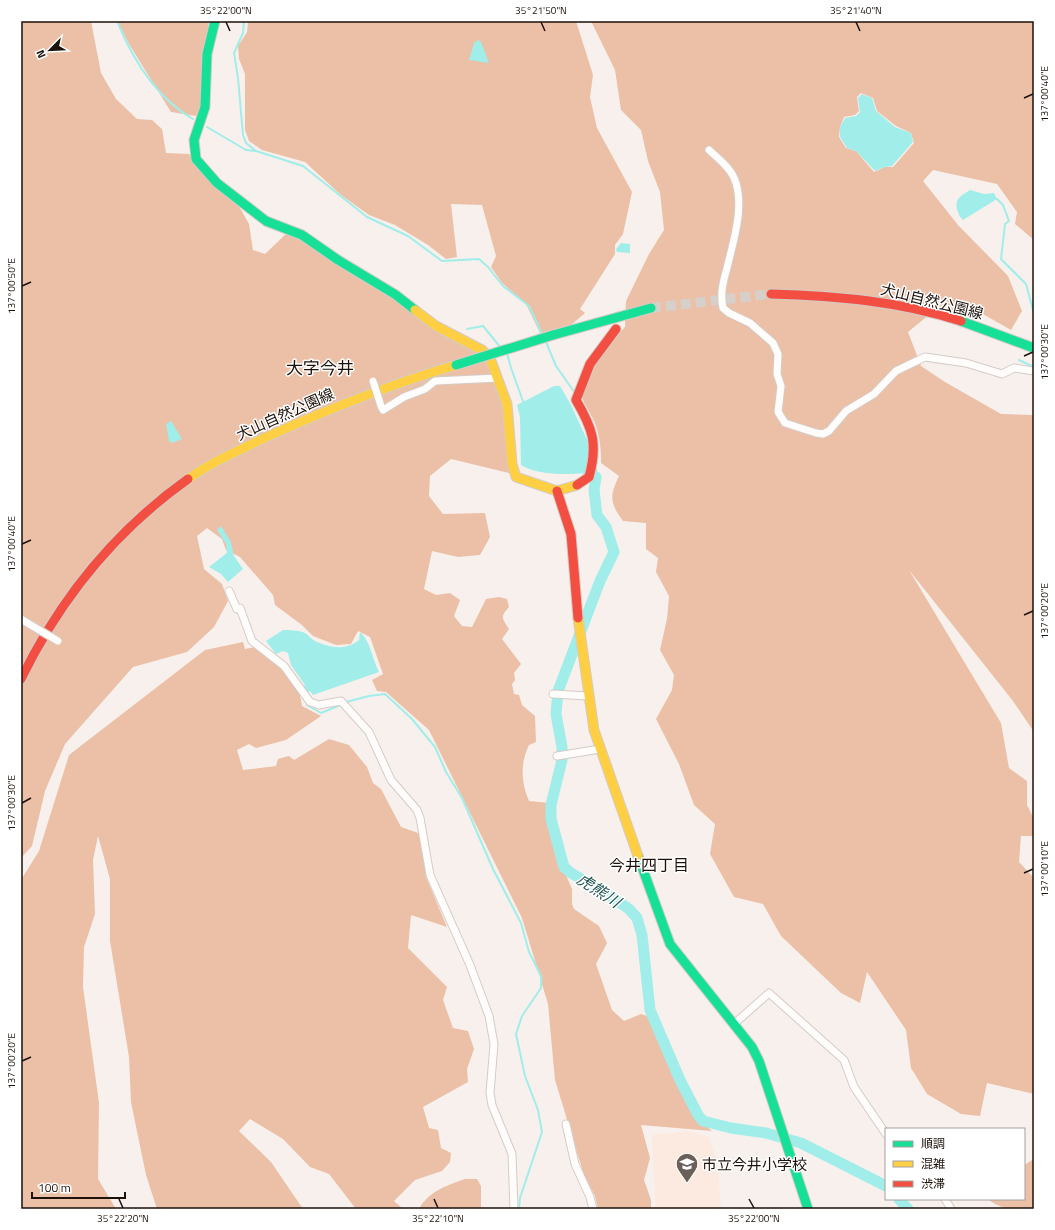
<svg xmlns="http://www.w3.org/2000/svg" width="1055" height="1230" viewBox="0 0 1055 1230" font-family="'Titillium Web','Noto Sans JP',sans-serif">
	<style>
		.built { fill: #fceae0 }
		.forest { fill: #ebc0a7; fill-rule: evenodd }
		.water { fill: #a0ede9 }
		.lines { fill: none; stroke-linecap: round; stroke-linejoin: round }
		.stream { stroke: #a0ede9; stroke-width: 2 }
		.river { stroke: #a0ede9; stroke-width: 11 }
		.secondary-tunnel { stroke: #d7cfca; stroke-width: 10; stroke-dasharray: 10 5; stroke-linecap: butt }
		.street-casing { stroke: #d5cbc6; stroke-width: 9 }
		.fast-casing { stroke: #d5cbc6; stroke-width: 11 }
		.slow-casing { stroke: #d5cbc6; stroke-width: 11 }
		.jam-casing { stroke: #d5cbc6; stroke-width: 11 }
		.street { stroke: #fefdfc; stroke-width: 7 }
		.fast { stroke: #16e098; stroke-width: 9 }
		.slow { stroke: #ffcf43; stroke-width: 9 }
		.jam { stroke: #f24e42; stroke-width: 9 }
		.street-bridge-casing { stroke: #d5cbc6; stroke-width: 9; stroke-linecap: butt }
		.fast-bridge-casing { stroke: #d5cbc6; stroke-width: 11; stroke-linecap: butt }
		.street-bridge { stroke: #fefdfc; stroke-width: 7 }
		.fast-bridge { stroke: #16e098; stroke-width: 9 }
		.ticks { fill: none; stroke: #1d110a; stroke-width: 1.5 }
		.labels { text-anchor: middle; dominant-baseline: central; stroke-width: 3; stroke-linejoin: round; paint-order: stroke }
		.street-label { font-size: 15px; fill: #1d110a; stroke: #fff }
		.poi-label { font-size: 15px; fill: #1d110a; stroke: #fff; text-anchor: start }
		.neighbourhood-label { font-size: 16px; fill: #1d110a; stroke: #fff }
		.water-label { font-size: 16px; font-style: italic; fill: #235553; stroke: #fff }
		.quarter-label { font-size: 17px; fill: #1d110a; stroke: #fff }
		.neatline { fill: none; stroke: #1d110a; stroke-width: 1.5 }
		.ticks-label { font-size: 10px; text-anchor: middle; fill: #1d110a }
	</style>
	<rect width="100%" height="100%" fill="#f8f0ec"/>
	<path class="built" d="M688,1131L708,1137L717,1160L721,1209H656L652,1135Z"/>
	<path class="forest" d="M21,21H91L101,73L116,99L137,119L152,120L162,129L166,153L189,154L207,178L236,201L249,224L253,250L265,254L287,233L302,239L477,350L493,373L504,405L509,473L451,459L430,476L429,496L443,514L485,513L490,537L480,555L458,557L432,551L424,589L436,595L450,593L460,600L454,616L462,626L472,627L486,599L499,597L507,599L509,607C500,617 502,618 509,629L502,639L521,664L514,673L515,680L512,684L514,694L519,695L522,705L535,716L536,742L529,745C520,763 521,783 529,801L549,803L548,817L559,859L572,889V904L574,909L599,926L607,943L596,964L612,1010L624,1021L641,1014L650,1017L674,1072L697,1118L712,1131L641,1125L650,1158L644,1180L651,1200V1209H598L595,1196L584,1175L555,1080L548,1004L522,918L429,730L386,692L377,691L372,680L383,674L370,637L358,631L351,644L336,645L313,636L302,625L275,605L273,595L240,557L226,550L222,539L207,528L197,536L204,569L222,584L228,601L214,627L187,652L133,667L65,744L45,791L32,846L21,858Z
		M117,21H209L204,54L201,108L196,116L171,112L129,44Z
		M248,21H576L593,75L590,97L597,128L632,192L623,234L615,245V254L580,309L585,313L571,325L540,333L526,304L502,283L491,267L496,256L482,205L451,204L457,257L446,259L428,245L395,225L369,215L341,195L305,162L262,150L249,141L245,130V74L239,59L238,46L247,32Z
		M591,21H1034V240L1015,224L1017,212L997,184L933,170L923,181L958,225L1008,276L1022,311L1011,330L981,313L930,314L908,332L921,366L945,382L1001,414L1034,415V732L1013,701L909,570L1001,723L1009,768L1027,781V805L1034,819V836H1021L1019,862L1034,878V1094L987,1083L980,1116L961,1114L927,1094L911,1068L906,1030L867,972L860,1003L841,993L781,936L763,904L734,897L710,854L715,824L694,805L679,764L656,719L672,690L674,675L660,650L667,619L669,596L656,572L658,558L646,549V523L623,521C610,503 609,497 619,476L601,463C601,447 600,434 593,419C590,412 583,403 582,396C579,375 612,341 625,327L626,301L649,254L664,230L660,192L648,161L641,130L621,110L615,70ZM861,93L873,98L877,111L896,126L911,133L914,143L893,167H885L874,172L856,151L846,148L839,137L840,127L844,117L855,115L859,111L857,97Z
		M243,642L245,649L255,647L281,667L299,690L302,706L321,716L286,740L256,748L249,744L237,750L243,770L276,766L278,759L289,756L294,760L329,739L349,745L367,767L373,783L381,789L401,827L421,834L426,877L447,927L411,915L408,948L447,987L443,1000L453,1028L468,1031L474,1049L467,1069L468,1082L423,1107L429,1128L438,1130L441,1148L451,1153L450,1162L442,1171L415,1180L394,1201L403,1209H356L329,1174L310,1167L283,1139L250,1119L239,1131L271,1162L303,1209H157L146,1175L131,1102L129,1057L110,941V879L98,836L93,860L95,914L84,947L83,987L99,1103L98,1179L116,1209H22L21,880L39,851L69,755L205,650Z
		M1034,1159V1209C1017,1209 1002,1211 988,1199H1024V1165Z
		M465,1179H477L481,1186V1209H419C429,1191 446,1186 465,1179Z"/>
	<path class="water" d="M478,40L481,42L489,63L469,60L474,43Z
		M862,94L872,98L876,111L895,127L911,133L913,142L892,166L885,167L875,171L856,151L847,148L840,137V127L845,118L856,116L860,112L858,98Z
		M970,190L984,194L994,193L997,199L963,220C960,217 959,215 958,212C953,199 961,196 970,190Z
		M621,243L630,244V253L617,252L616,249Z
		M554,386H560L570,403L588,442V470L585,473C567,475 536,475 521,465L520,417L517,405Z
		M171,421L182,439L172,443L169,441L166,424Z
		M221,526L231,542L234,556L243,569L228,582L221,574L209,567L227,553L226,544L217,530Z
		M283,630C290,630 298,630 305,633C308,635 311,639 315,641C329,648 346,651 359,640L360,632C371,642 372,659 379,672L313,695L310,691L306,694L302,688L305,685L291,665L288,653L283,651L276,654L266,641Z"/>
	<g class="lines">
		<path class="stream" d="M117,21C133,60 156,98 193,119
			M244,21L243,33L234,53L238,78L243,135L246,143L256,151L303,166L367,217L408,236L442,261L479,259L488,267L503,286L529,306L543,336
			M207,127L246,150L256,151
			M997,199L1003,205L1009,221L1005,224L1001,259L1026,284L1034,314
			M467,329L483,326L501,348
			M546,342L556,366L575,393
			M507,353L511,368L524,404
			M1019,360L1034,367
			M596,477V468
			M346,702L369,696L385,694L412,719L435,747L446,772L462,798L493,869L521,923L529,952L541,976V988L522,1016L516,1034L525,1076L538,1110L542,1132L520,1198L519,1209
			M307,705L321,713L338,706"/>
		<path class="river" d="M588,472L596,477L594,490L597,515L606,527L614,552L600,581L558,691L556,714L562,747V760L551,805V819L564,867L571,873L604,892L629,909L637,918L642,935L650,1010L680,1080L698,1115L703,1121L731,1128L766,1133L801,1143L886,1186
			M899,1199L908,1209"/>
		<path class="secondary-tunnel" d="M651,308L771,294"/>
		<g class="street-casing">
			<path id="street" d="M709,150C719,159 732,169 736,183C744,210 733,242 727,268C723,282 720,294 723,308L729,313L750,323L773,343L778,354L777,374L781,386L778,412L785,423L816,433L823,434L829,431L846,411L874,394L896,371L925,357L966,363L1002,374L1014,368L1034,371
				M381,406L383,410L404,397L425,389L435,381L498,378
				M229,591L237,609L240,608L252,641L284,666L310,702L319,705L341,701L369,732L391,780L417,810L420,818L430,875L470,965L489,1016L494,1044L490,1093L492,1105L512,1154L514,1209
				M21,619L29,624
				M553,694L588,696
				M557,756L600,749
				M734,1024L769,993L844,1060L854,1087L886,1134
				M566,1124L575,1164L590,1197L593,1209
				M945,1199L951,1209"/>
		</g>
		<g class="fast-casing">
			<path id="fast" d="M215,21L207,54L205,107L194,140L196,159L217,183L266,221L302,235L338,260L396,295L415,310
				M961,321L1034,348
				M553,335L651,308
				M638,856L670,944L752,1047L759,1061L808,1209"/>
		</g>
		<g class="slow-casing">
			<path id="slow" d="M415,310L436,326L482,350L490,358L507,404L512,464L516,477L557,491L577,485
				M188,479C213,461 242,449 271,435C331,408 392,384 456,365
				M578,618L594,730L638,856"/>
		</g>
		<g class="jam-casing">
			<path id="jam" d="M771,294C836,296 899,301 961,321
				M577,485L589,477C598,444 593,429 576,400L590,364L616,329
				M557,491L571,534L578,618
				M21,679C60,599 115,531 188,479"/>
		</g>
		<use href="#street" class="street"/>
		<use href="#fast" class="fast"/>
		<use href="#slow" class="slow"/>
		<use href="#jam" class="jam"/>
		<g class="street-bridge-casing">
			<path id="street-bridge" d="M373,381L381,406
				M29,624L58,641"/>
		</g>
		<g class="fast-bridge-casing">
			<path id="fast-bridge" d="M456,365L553,335"/>
		</g>
		<use href="#street-bridge" class="street-bridge"/>
		<use href="#fast-bridge" class="fast-bridge"/>
	</g>
	<path class="ticks" d="M226,22L230,31M541,22L545,31M856,22L860,31M1024,98L1033,94M22,286L31,282M1024,356L1033,352M22,544L31,540M1024,615L1033,611M22,803L31,798M1024,873L1033,869M22,1061L31,1057M119,1199L123,1208M434,1199L438,1208M749,1199L754,1208"/>
	<defs>
		<g id="school-pin" transform="scale(1.15)"><path d="M0 17L-7.5 6A9.5 9.5 0 1 1 7.5 6Z" fill="#6a5f59" stroke="#fff"/><path d="M0-5L7-2L0 1L-7-2ZM-4 1L0 2.5L4 1V4Q0 6-4 4Z" fill="#fff"/></g>
	</defs>
	<g fill-rule="evenodd">
		<use href="#school-pin" x="687" y="1164"/>
	</g>
	<g class="labels">
		<g class="street-label">
			<text transform="translate(932 301) rotate(14)">犬山自然公園線</text>
			<text transform="translate(285 414) rotate(-24)">犬山自然公園線</text>
		</g>
		<g class="poi-label">
			<text x="702" y="1164">市立今井小学校</text>
		</g>
		<g class="neighbourhood-label">
			<text x="649" y="865">今井四丁目</text>
		</g>
		<g class="water-label">
			<text transform="translate(599 890) rotate(33)">虎熊川</text>
		</g>
		<g class="quarter-label">
			<text x="320" y="368">大字今井</text>
		</g>
	</g>
	<rect width="1055" height="1230" fill="none" stroke="#ffffff" stroke-width="44"/>
	<rect x="885" y="1128" width="140" height="72" fill="#ffffff" stroke="#a5a09d"/>
	<rect x="893" y="1141" width="20" height="6" fill="#16e098" stroke="#a5a09d"/>
	<text x="921" y="1148" font-size="12" fill="#1d110a">順調</text>
	<rect x="893" y="1161" width="20" height="6" fill="#ffcf43" stroke="#a5a09d"/>
	<text x="921" y="1168" font-size="12" fill="#1d110a">混雑</text>
	<rect x="893" y="1181" width="20" height="6" fill="#f24e42" stroke="#a5a09d"/>
	<text x="921" y="1188" font-size="12" fill="#1d110a">渋滞</text>
	<g transform="translate(50 50) rotate(246)" stroke="#ffffff" stroke-width="3" paint-order="stroke">
	<path d="M0-3L7 15L0 10L-7 15Z" fill="#1d110a"/>
	<text y="-6" font-size="11" font-weight="bold" text-anchor="middle" fill="#1d110a">N</text>
	</g>
	<path d="M32 1192v6h93v-6" fill="none" stroke="#1d110a" stroke-width="2"/>
	<text x="38" y="1192" font-size="12" fill="#1d110a" stroke="#ffffff" stroke-width="3" paint-order="stroke">100 m</text>
	<rect x="22" y="22" width="1011" height="1186" class="neatline"/>
	<g class="ticks-label">
		<text x="226" y="14">35°22'00"N</text>
		<text x="541" y="14">35°21'50"N</text>
		<text x="856" y="14">35°21'40"N</text>
		<text transform="translate(1044 94) rotate(-90)" y="4">137°00'40"E</text>
		<text transform="translate(11 286) rotate(-90)" y="4">137°00'50"E</text>
		<text transform="translate(1044 352) rotate(-90)" y="4">137°00'30"E</text>
		<text transform="translate(11 544) rotate(-90)" y="4">137°00'40"E</text>
		<text transform="translate(1044 611) rotate(-90)" y="4">137°00'20"E</text>
		<text transform="translate(11 803) rotate(-90)" y="4">137°00'30"E</text>
		<text transform="translate(1044 869) rotate(-90)" y="4">137°00'10"E</text>
		<text transform="translate(11 1061) rotate(-90)" y="4">137°00'20"E</text>
		<text x="123" y="1222">35°22'20"N</text>
		<text x="438" y="1222">35°22'10"N</text>
		<text x="754" y="1222">35°22'00"N</text>
	</g>
</svg>
